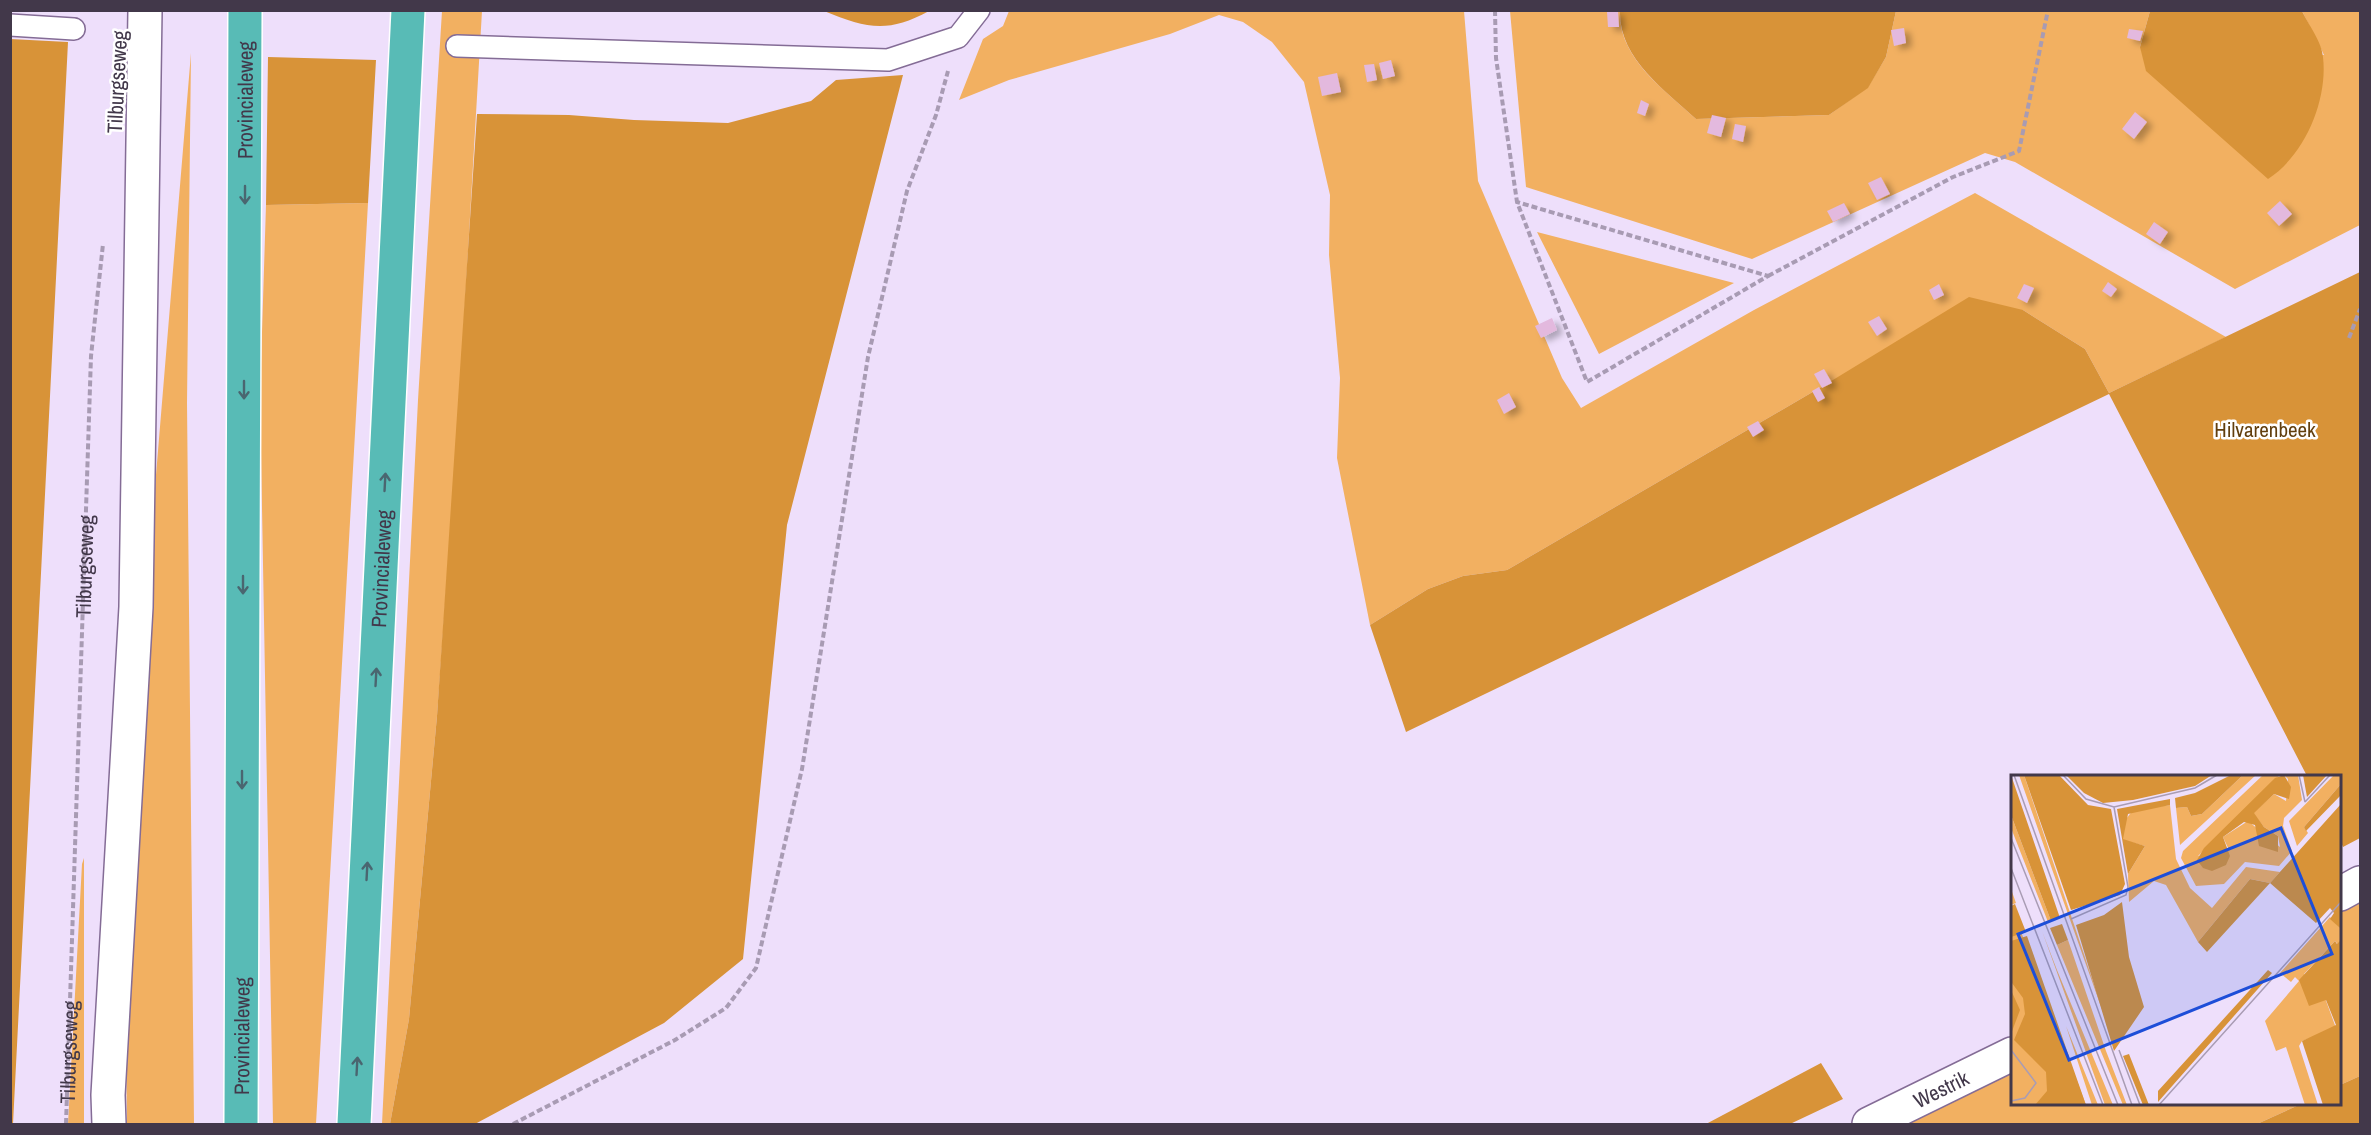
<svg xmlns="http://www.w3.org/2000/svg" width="2371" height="1135" viewBox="0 0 2371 1135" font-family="'Archivo Narrow',sans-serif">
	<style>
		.green { fill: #f2b061 }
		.forest { fill: #d89338 }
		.building { fill: #e3b9de; filter: url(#shadow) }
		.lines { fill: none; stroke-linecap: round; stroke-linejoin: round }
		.service-casing { stroke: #846c96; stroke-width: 24 }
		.minor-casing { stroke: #846c96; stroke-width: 36 }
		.tertiary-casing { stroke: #846c96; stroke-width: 36 }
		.trunk-casing { stroke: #fff; stroke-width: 36 }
		.path { stroke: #a89bb3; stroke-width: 4; stroke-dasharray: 6 3; stroke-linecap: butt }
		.service { stroke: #fff; stroke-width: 21 }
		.minor { stroke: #fff; stroke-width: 33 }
		.tertiary { stroke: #fff; stroke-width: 33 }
		.trunk { stroke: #58bbb6; stroke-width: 33 }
		.oneway { stroke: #4a6670 }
		.labels { text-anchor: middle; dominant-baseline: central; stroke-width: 5; stroke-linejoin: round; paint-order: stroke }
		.street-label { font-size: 21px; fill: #42384a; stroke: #fff }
		.park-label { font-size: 21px; fill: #623f0e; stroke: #fff }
		.inset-road { fill: none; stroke: #a99cb4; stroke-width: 1.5 }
		.view { fill: #1d4ed8; fill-opacity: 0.15; stroke: #1d4ed8; stroke-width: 3 }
		.inset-edge { fill: none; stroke: #42384a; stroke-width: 3 }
	</style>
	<defs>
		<filter id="shadow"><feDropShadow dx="6" dy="4" stdDeviation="3" flood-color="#0004"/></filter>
	</defs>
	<rect width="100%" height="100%" fill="#eedffb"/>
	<path class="green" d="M442,11H482L458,423L437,716L409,1019L390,1124H382L418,400Z
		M1009,11H1464L1478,181L1562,378L1581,408L1754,310L1975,193L2226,337L2109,393L2085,349L2023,310L1828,383L1507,570L1463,576L1428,589L1370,625L1337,458L1340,378L1329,255L1330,195L1304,82L1272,42L1243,22L1219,15L1170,34L1009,80L959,100L983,39L1003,26Z
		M1510,11H1620C1618,58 1665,90 1696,119L1829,115L1868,87L1886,57L1896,11H2150L2140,47L2324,55L2302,11H2360V225L2235,289L2015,162L1985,153L1752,259L1526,187Z
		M191,53L187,403L194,1124H127L126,1052L154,499Z
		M368,203L316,1124H273L260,396L266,205Z
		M1537,232L1734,283L1599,354Z
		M84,858V1124H68L82,864Z
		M2360,896V1076L2340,1085V907Z
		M2012,1068V1104H2301L2257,1124H1912L1909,1119Z"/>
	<path class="forest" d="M1620,10L1896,11L1886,57L1868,88L1829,115L1696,119C1665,90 1618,58 1620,10Z
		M824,11H929C887,34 866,28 824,11Z
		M2150,11H2302C2308,24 2322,42 2323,57C2328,100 2305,155 2268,179L2146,71L2140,47Z
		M10,39L68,42L13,1124H10Z
		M268,57L376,60L368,203L266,205Z
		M903,75L787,525L743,959L664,1023L475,1124H390L409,1019L437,716L477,114L569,115L634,120L728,123L811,101L836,80Z
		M2360,272V838L2343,847L2340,840V776H2307L2109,394L1406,732L1370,625L1428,589L1463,576L1507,570L1828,383L1969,297L2023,310L2085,349L2109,393Z
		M1821,1063L1843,1099L1790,1124H1706Z
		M2360,1076V1124H2257L2301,1104H2340V1085Z"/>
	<path class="building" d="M1618,11L1619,27H1608L1607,12Z
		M1904,28L1906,43L1894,46L1891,30Z
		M2129,29L2143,31L2140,41L2127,38Z
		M1391,60L1395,76L1383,79L1379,63Z
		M1374,64L1377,80L1367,82L1364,65Z
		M1337,73L1341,92L1322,96L1318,77Z
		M1641,100L1649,104L1645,116L1637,113Z
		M2135,112L2147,122L2134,139L2122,129Z
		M1712,115L1726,118L1721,137L1707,133Z
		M1735,124L1746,126L1743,142L1732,139Z
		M1881,177L1890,194L1877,200L1868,183Z
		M2280,201L2292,214L2279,226L2267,213Z
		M1844,203L1850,214L1833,222L1827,211Z
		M2154,222L2168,232L2160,244L2146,234Z
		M2108,282L2117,289L2111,297L2102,291Z
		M1939,284L1944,295L1934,300L1929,290Z
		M2024,284L2034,288L2027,303L2017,298Z
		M1879,316L1887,329L1877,336L1868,322Z
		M1552,318L1557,330L1541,338L1535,326Z
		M1824,369L1832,383L1822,388L1814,374Z
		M1819,387L1825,398L1818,402L1812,391Z
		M1509,393L1516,407L1504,414L1497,400Z
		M1758,421L1764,430L1753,437L1747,427Z"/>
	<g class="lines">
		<g class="service-casing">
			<path id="service" d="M10,25L74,29
				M457,46L888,60L958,37L979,10"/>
		</g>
		<g class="minor-casing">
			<g id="minor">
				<path d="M2340,894L2360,883"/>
				<path id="s2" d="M1869,1124L2012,1054"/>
			</g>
		</g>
		<g class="tertiary-casing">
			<path id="tertiary" d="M109,1124L108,1095L136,607L145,10"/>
		</g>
		<g class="trunk-casing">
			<g id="trunk">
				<path id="s3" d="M241,1124L245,10"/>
				<path id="s4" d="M354,1124L408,10"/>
			</g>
		</g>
		<g class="path">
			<path d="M1495,10L1496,58L1517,202L1587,382L1768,276L1517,202"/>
			<path d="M1768,276L1953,177L2019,151L2048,10"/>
			<path d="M2349,338L2360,309"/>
			<path id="s1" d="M66,1124L91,356L103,244"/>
			<path d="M513,1124L675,1040L726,1008L756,968L802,769L868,357L907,191L936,115L948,71"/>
		</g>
		<use href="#service" class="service"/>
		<use href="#minor" class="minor"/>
		<use href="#tertiary" class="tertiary"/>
		<use href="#trunk" class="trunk"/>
	</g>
	<defs><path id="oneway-shaft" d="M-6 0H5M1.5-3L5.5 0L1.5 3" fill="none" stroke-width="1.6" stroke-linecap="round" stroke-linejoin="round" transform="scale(1.5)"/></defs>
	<g class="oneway">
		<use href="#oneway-shaft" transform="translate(245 195) rotate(90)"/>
		<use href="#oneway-shaft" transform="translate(244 390) rotate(90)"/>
		<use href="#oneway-shaft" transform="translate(385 482) rotate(-87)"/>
		<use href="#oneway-shaft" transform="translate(243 585) rotate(90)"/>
		<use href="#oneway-shaft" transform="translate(376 677) rotate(-87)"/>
		<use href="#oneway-shaft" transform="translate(242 780) rotate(90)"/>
		<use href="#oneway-shaft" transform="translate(367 871) rotate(-87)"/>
		<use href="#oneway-shaft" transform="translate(357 1066) rotate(-87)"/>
	</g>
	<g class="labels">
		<g class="street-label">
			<text transform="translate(117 82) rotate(-87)">Tilburgseweg</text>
			<text stroke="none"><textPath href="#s3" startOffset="1024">Provincialeweg</textPath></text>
			<text stroke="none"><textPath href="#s1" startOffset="558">Tilburgseweg</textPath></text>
			<text stroke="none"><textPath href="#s4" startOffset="556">Provincialeweg</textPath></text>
			<text stroke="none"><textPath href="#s3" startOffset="88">Provincialeweg</textPath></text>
			<text stroke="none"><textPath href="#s1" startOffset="72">Tilburgseweg</textPath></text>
			<text stroke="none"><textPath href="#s2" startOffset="80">Westrik</textPath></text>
		</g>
		<g class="park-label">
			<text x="2265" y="429">Hilvarenbeek</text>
		</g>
	</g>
	<g transform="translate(2011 775)">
		<rect width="330" height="330" fill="#eedffb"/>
		<path d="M8,0H13L98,254L42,97ZM232,0H245L169,70L165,33L176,32L180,41L191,39ZM252,0H269L187,81L218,75L212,62L237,46L269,72L267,61L253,52L242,38L263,19L275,26L277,4L273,0H287L291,25L273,43L272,51L281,76L268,91L234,87L213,109L185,111L170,83L172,76ZM323,0H330V9L293,52L297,58L286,71L278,46ZM159,30L165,84L179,113L201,133L235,92L269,97L259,108L239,104L187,167L155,110L143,106L118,127L117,99L134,71L112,65V48L122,35ZM0,40L40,146L37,147L0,53ZM0,114L5,128L0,130L75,330H0ZM319,142L330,154V173L324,166L293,199L314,223L325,253L291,266L288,271L307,330H294L275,272L265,276L254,246L288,206L284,202L280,207L269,198ZM31,156L46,195L102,330H94ZM57,165L95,276L116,330H112L46,170ZM55,251L72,293L87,330H81Z" fill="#f2b061"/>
		<path d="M0,0L49,143L40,146L0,40ZM13,0H48L77,30L100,34L114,109L109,120L60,135ZM55,0H201L184,11L122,25L92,28L73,18ZM220,0H232L191,39L180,41L176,32L165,33L164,23L184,18ZM273,0L280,12L278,24L263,19L243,38L253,52L267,61V77L248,71L244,50L233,47L212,62L219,81L215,90L201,96L192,93L186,85L193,73L264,3ZM292,0H316L296,22ZM330,9V20L295,56L293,52ZM159,24V30L117,39L112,64L134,71L117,99L106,34ZM330,29V154L319,144L323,138L319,133L305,148L259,108L196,177L187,167L239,104L259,108ZM111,127L118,182L133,232L103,276L65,150L93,140ZM4,129L15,157L0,162V131ZM51,149L57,165L46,170L39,153ZM16,161L75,330H24L36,316L35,297L3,265L14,239L12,223L1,208L0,166ZM330,165V330H312L291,266L325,250L315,225L298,231L288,205L324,166L326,169ZM257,195L261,198L147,327V316ZM0,215L9,235L0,259ZM118,279L138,330H132L112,281Z" fill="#d89338"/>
		<path class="inset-road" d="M3,0L121,330M52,0L75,24L103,32L184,13L206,0M288,0L294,27M294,27L319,0M0,63L107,330M0,93L92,330M60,144L115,120L117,112L103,32M0,275L25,308L14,323L0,326M108,275L129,330M148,330L330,127"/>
		<path class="view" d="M270,53L321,179L58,285L7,159Z"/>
		<rect width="330" height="330" class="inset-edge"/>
	</g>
	<rect width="2371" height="1135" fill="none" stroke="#42384a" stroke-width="24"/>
</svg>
